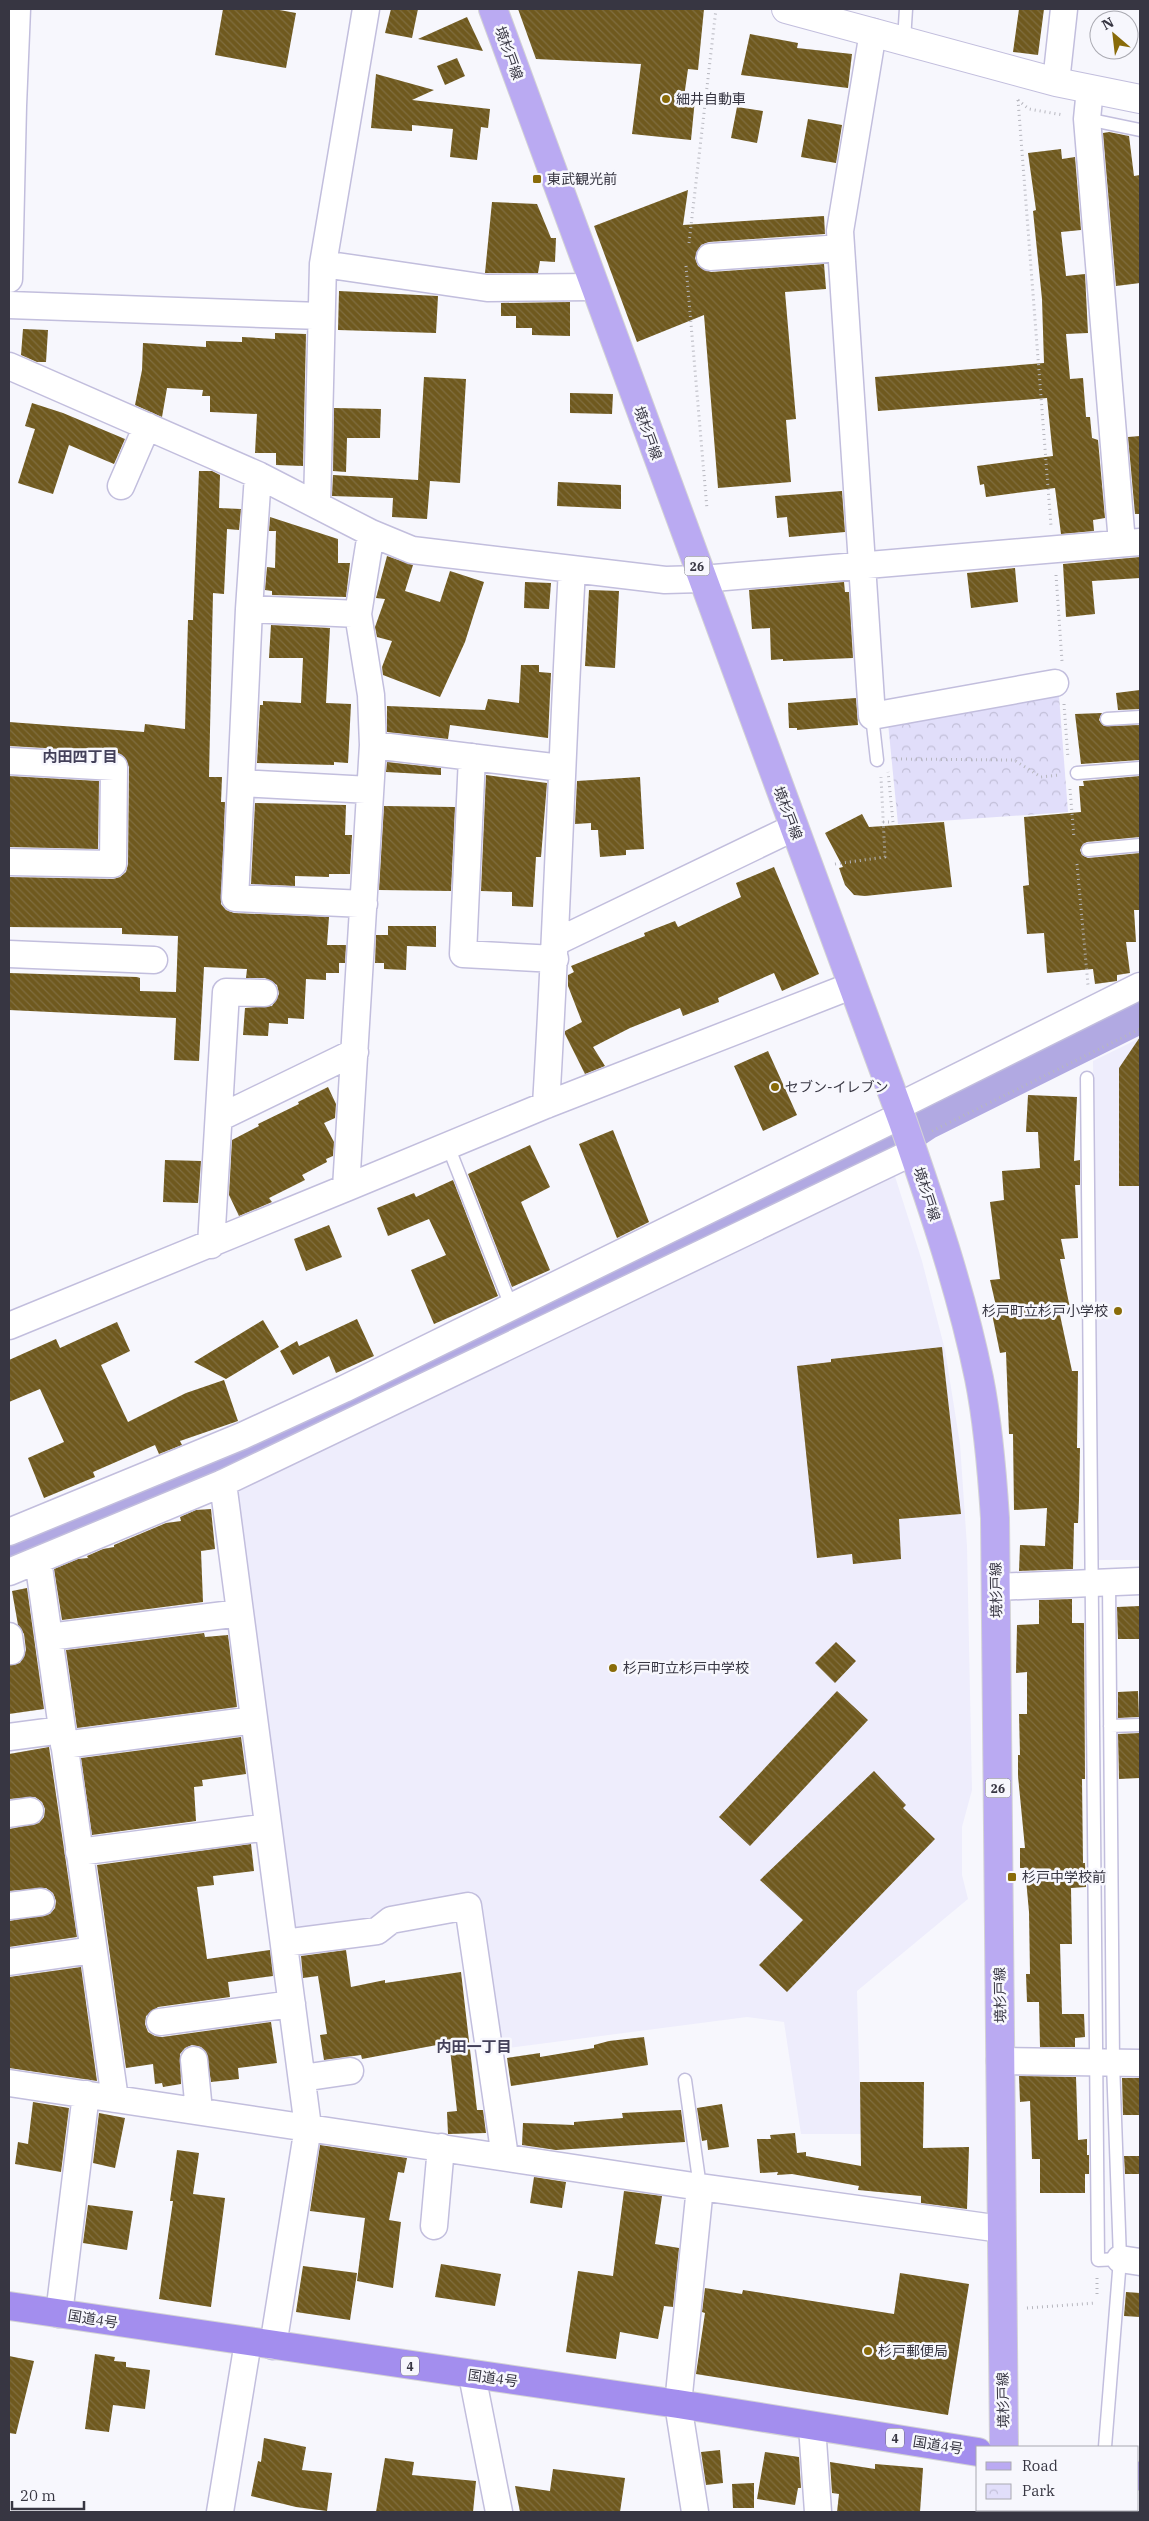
<svg xmlns="http://www.w3.org/2000/svg" width="1149" height="2521" viewBox="0 0 1149 2521" font-family="'IBM Plex Serif','Noto Sans JP',serif">
	<style>
		.built { fill: #eeedfc }
		.park { fill: url(#park-crowns) }
		.lines { fill: none; stroke-linecap: round; stroke-linejoin: round }
		.river { stroke: #b1a9e2; stroke-width: 44 }
		.building { fill: url(#building-back-hatch) }
		.service-casing { stroke: #c2bedd; stroke-width: 15 }
		.minor-casing { stroke: #c2bedd; stroke-width: 29 }
		.tertiary-casing { stroke: #c2bedd; stroke-width: 30 }
		.primary-casing { stroke: #d3d3d5; stroke-width: 30 }
		.trunk-casing { stroke: #d3d3d5; stroke-width: 30 }
		.path { stroke: #b7b7bf; stroke-width: 3; stroke-dasharray: 1 4; stroke-linecap: butt }
		.service { stroke: #fff; stroke-width: 12 }
		.minor { stroke: #fff; stroke-width: 26 }
		.tertiary { stroke: #fff; stroke-width: 28 }
		.primary { stroke: #baaaf2; stroke-width: 28 }
		.trunk { stroke: #a38eee; stroke-width: 28 }
		.poi-dot { fill: #896b09; stroke: #f7f7fd; stroke-width: 2 }
		.labels { text-anchor: middle; dominant-baseline: central; stroke-width: 5; stroke-linejoin: round; paint-order: stroke }
		.shield { fill: #f7f7fd; stroke: #71707a; stroke-width: 1 }
		.shield-label { font-size: 12px; font-weight: bold; fill: #373642 }
		.street-label { font-size: 14px; fill: #373642; stroke: #f7f7fd }
		.poi-label { font-size: 14px; fill: #373642; stroke: #f7f7fd; text-anchor: start }
		.neighbourhood-label { font-size: 15px; font-weight: bold; fill: #434059; stroke: #f7f7fd }
	</style>
	<defs>
		<pattern id="park-crowns" width="20" height="18" patternUnits="userSpaceOnUse" patternTransform="scale(1.25)"><rect width="20" height="18" fill="#e1defa"/><path d="M2 6a3 3 0 1 1 6 0M12 15a3 3 0 1 1 6 0" fill="none" stroke="#c2bfd8"/></pattern>
		<pattern id="building-back-hatch" width="6" height="6" patternUnits="userSpaceOnUse" patternTransform="scale(1.25)"><rect width="6" height="6" fill="#6f591e"/><path d="M-1 5l2 2M0 0l6 6M5-1l2 2" fill="none" stroke="#806e40"/></pattern>
	</defs>
	<rect width="100%" height="100%" fill="#f7f7fd"/>
	<path class="built" d="M1140,1038V1560H1098L1093,1061Z
		M892,1167L922,1261L945,1350L960,1444L967,1546L972,1790L962,1827V1875L968,1899L857,1991L861,2134H801L784,2022L747,2017L501,2049L481,1900L387,1914L373,1925L292,1936L237,1488Z"/>
	<path class="park" d="M1059,696L1068,812L898,824L888,723Z"/>
	<g class="lines">
		<path class="river" d="M9,1549L242,1455L883,1146L925,1118L1140,1011"/>
	</g>
	<path class="building" d="M223,9H274L296,13L286,68L215,55Z
		M391,9H418L412,38L385,33Z
		M518,9H704L698,70L688,69L684,97L695,99L691,140L632,134L641,64L536,59Z
		M1019,9H1044L1038,55L1013,52Z
		M467,17L483,51L418,39Z
		M750,34L798,43L797,48L852,54L848,88L741,75Z
		M457,58L465,76L445,85L437,66Z
		M376,74L434,90L412,100L490,109L488,128L481,127L477,160L450,157L453,129L412,125V131L371,128Z
		M737,107L763,111L757,143L731,138Z
		M808,119L842,125L836,163L801,157Z
		M1109,132L1129,136L1134,176L1140,175V283L1116,286L1103,133Z
		M1061,149L1062,159L1075,157L1081,230L1061,232L1066,276L1085,274L1086,294L1088,333L1066,334L1070,379L1083,378L1086,417H1090L1092,438L1098,440L1105,518L1093,520L1094,531L1061,534L1055,488L986,497L984,484L980,485L977,466L1053,456L1047,398L878,411L875,377L1044,363L1042,299L1033,211L1036,210L1028,153Z
		M688,190L683,225L824,216L825,234L709,242L701,245L695,258L698,266L711,272L824,264L826,289L785,292L796,419L786,420L791,482L718,488L704,315L637,342L594,226Z
		M492,202L537,204L551,238H556L555,262L540,261L538,273H485Z
		M339,291L438,296L436,333L338,330Z
		M570,302V336L532,335V328H516V316H501V303Z
		M23,329L48,330L46,362H37L21,355Z
		M275,333L306,334L303,466L276,465V453H255L257,414L210,412V396H202L203,390L167,388L162,417L135,405L142,370L143,343L206,347V341L242,342V337L275,339Z
		M424,377L466,379L460,483L430,481L427,519L392,517L393,498L332,496L333,475L418,480Z
		M570,393L613,394L612,414L570,413Z
		M32,403L63,413L125,439L114,464L69,445L53,494L18,483L35,429L25,426Z
		M334,408L381,409L380,438H347L346,472L333,471Z
		M1140,436V514H1135L1128,437Z
		M199,471H212L220,475L219,508L241,509L239,530L227,529L224,594L213,593L209,777H222L221,802H225L221,904L226,910L234,913L329,917L327,945H346L345,963H339V973H326V980L306,979L304,1019L288,1018V1024L269,1023L268,1036L243,1035L245,1008L272,1006L279,994L277,985L265,978H246L247,969L204,967L199,1061L174,1060L176,1018L9,1010V973L137,977L140,978V991L176,992L178,936L122,934V928L9,927V877L113,879L120,877L126,872L128,864L129,767L122,755L115,752L9,746V722L144,732L145,724L185,729L188,620H193Z
		M558,482L621,485V509L557,506Z
		M842,491L845,532L789,537L787,517L777,518L775,496Z
		M270,517L338,539V563H350L346,597L272,595V591L265,590L267,567L275,568L276,531H269Z
		M387,556L413,565L405,591L440,602L450,571L484,582L465,642L440,697L383,675L382,667L392,641L377,637L375,627L385,599L376,598Z
		M1140,557V578L1092,581L1095,614L1066,617L1063,564Z
		M1015,568L1018,602L971,608L967,573Z
		M525,582L551,583L549,609L524,608Z
		M844,582L845,592H849L853,658L783,661V659L771,660L770,628L752,629L749,590Z
		M589,590L619,591L615,668L585,666Z
		M271,625L330,628L326,703L351,704L348,763L334,762V765L257,763L260,705H263V701L301,703L303,658H269Z
		M521,665H539V672L551,673L548,738L450,725L448,739L387,732V706L485,710L488,699L519,703Z
		M1140,690V709L1118,710L1116,693Z
		M856,698L858,725L797,730V728H789L788,703Z
		M1102,713L1099,720L1104,726L1140,725V760L1081,764L1075,714Z
		M387,762L441,768V775L386,772Z
		M486,775L547,783L541,857H536L533,907L512,906V892L481,891Z
		M9,776L99,781L98,849L9,847Z
		M1140,776V837L1087,842L1083,844L1080,850L1082,855L1088,858L1140,853V910H1134L1136,942H1126L1130,973L1117,975V981L1095,984L1093,969L1047,973L1044,933L1027,934L1023,886L1029,885L1024,817L1081,812L1079,786H1084L1083,781Z
		M640,777L644,849L626,850V855L600,857L598,830H591V823L575,824L577,781Z
		M255,803L346,805L345,835H352L350,874H329V877L295,876V886L251,884Z
		M384,806L455,807L451,891L379,890Z
		M862,814L869,827L944,822L952,887L865,896L854,895L845,885L839,868L843,867L825,833Z
		M774,867L819,974L782,991L774,973L718,998L719,1002L683,1016L680,1008L630,1028L593,1047L605,1066L585,1074L565,1034V1031L582,1022L568,986V975L574,972L571,966L645,936L644,933L675,921L678,927L741,897L736,883Z
		M388,926H436V947L407,946L406,970L384,969V963H375L376,935H388Z
		M1140,1037V1186H1119V1068Z
		M768,1051L797,1115L763,1131L734,1066Z
		M328,1087L336,1104L335,1118L324,1123L334,1142L333,1156L326,1159L327,1162L302,1175L305,1180L269,1198L272,1202L239,1216L229,1195L232,1140L259,1126L258,1124L299,1104L298,1102Z
		M1028,1095L1077,1097L1074,1161L1080,1160V1185H1075L1078,1238L1061,1239L1065,1259H1060L1071,1313L1060,1315L1072,1371H1078L1077,1448H1080L1079,1499L1078,1523H1074L1073,1569L1019,1571L1020,1545L1045,1546L1047,1508L1014,1510L1013,1434H1009L1006,1352L1000,1353L992,1314L993,1306H996L990,1280L1000,1279L990,1202L1004,1200L1002,1171L1040,1168L1038,1132H1026Z
		M613,1130L649,1222L617,1238L579,1144Z
		M530,1145L550,1187L521,1202L550,1270L512,1287L468,1174Z
		M165,1160L201,1161L198,1203L163,1202Z
		M453,1180L498,1296L434,1324L411,1270L446,1255L429,1219L388,1236L377,1208L414,1193L416,1197Z
		M329,1225L342,1257L306,1271L294,1239Z
		M357,1319L374,1356L336,1373L329,1356L293,1375L280,1351L297,1341L299,1346Z
		M263,1320L279,1347L226,1379L194,1362Z
		M117,1322L130,1351L101,1365L128,1422L186,1393L224,1380L238,1421L180,1441L182,1445L159,1454L155,1445L93,1472L95,1477L44,1498L28,1458L64,1442L40,1389L9,1402V1360L56,1339L60,1348Z
		M942,1347L961,1514L899,1519L901,1559L853,1564L852,1554L817,1558L797,1366L831,1362V1359Z
		M211,1509L215,1549L201,1551L203,1602L62,1620L54,1569L78,1559L88,1558L87,1556L103,1549L114,1547V1545L166,1523L181,1521L180,1517L196,1510Z
		M27,1588L44,1709L9,1714V1665L20,1663L26,1650L24,1634L18,1625L12,1591Z
		M1072,1599V1623H1084L1085,1779H1082L1083,1863H1085L1086,1887L1071,1888L1072,1944H1060L1062,2014H1084L1085,2037L1075,2038V2047H1040L1039,2002H1027L1026,1974H1030L1029,1912L1025,1868H1020V1848H1025L1018,1776V1755H1020L1019,1714H1027V1672L1016,1673L1017,1625L1039,1624V1600Z
		M1140,1606V1639H1118L1117,1607Z
		M204,1633L205,1637L228,1635L237,1707L77,1728L66,1650Z
		M836,1642L856,1661L835,1683L815,1663Z
		M837,1691L868,1720L750,1846L719,1817Z
		M1138,1691L1139,1717L1118,1718V1692Z
		M1140,1733V1778L1119,1779L1118,1734Z
		M241,1737L246,1774L202,1780L203,1786L194,1787L196,1821L92,1835L81,1758Z
		M49,1747L77,1937L9,1947V1921L50,1914L55,1908L56,1901L53,1893L46,1888L9,1891V1829L39,1823L44,1817L45,1809L42,1802L35,1797L9,1799V1754Z
		M874,1771L906,1805L903,1808L935,1839L787,1992L759,1965L803,1920L760,1880Z
		M251,1844L254,1871L213,1876L214,1885L197,1887L207,1959L270,1950L273,1976L228,1982L230,1997L158,2007L146,2016L145,2024L148,2032L155,2036L162,2037L271,2022L277,2063L238,2068L239,2079L211,2082L206,2052L201,2047L192,2045L185,2048L180,2054L181,2084L163,2087L162,2083L155,2084L153,2064L126,2068L97,1865Z
		M346,1950L351,1987L385,1980V1983L461,1972L477,2110H483L486,2133L448,2134L447,2112L457,2111L450,2049L438,2052L437,2045L362,2059L361,2055L324,2060L320,2035L327,2034L318,1976L303,1978L301,1956Z
		M81,1967L97,2081L9,2068V1977Z
		M644,2037L648,2065L511,2086L507,2058L540,2053V2057L594,2048V2045L609,2041Z
		M1019,2076L1076,2077L1078,2140L1087,2139V2155H1089V2174H1085V2193H1040V2159H1032L1030,2101L1020,2102Z
		M1122,2078H1140V2115H1123Z
		M860,2082H924L923,2148L969,2147L967,2209L921,2203V2196L858,2190L859,2186L792,2174L777,2175L778,2172L760,2173L757,2139H771L770,2135L795,2133L797,2153L806,2152V2156L861,2166Z
		M33,2102L69,2108L61,2172L15,2164L18,2142L28,2144Z
		M722,2104L729,2147L708,2150L707,2140L702,2141L697,2108Z
		M681,2110L685,2142L556,2150L522,2145L523,2123L574,2125V2122L623,2118L622,2113Z
		M99,2113L125,2118L115,2168L93,2163Z
		M320,2145L407,2158L404,2173L398,2172L389,2220L401,2222L393,2288L357,2281L365,2218L310,2211Z
		M177,2150L199,2153L193,2194L225,2198L211,2307L159,2299L173,2201H170Z
		M1124,2156H1140V2174H1125Z
		M534,2177L566,2182L562,2208L530,2203Z
		M624,2191L662,2196L655,2244L679,2248L673,2307L664,2306L658,2339L620,2332L616,2359L566,2352L578,2271L613,2276Z
		M88,2205L133,2211L127,2250L83,2243Z
		M441,2264L501,2274L495,2306L435,2297Z
		M303,2266L357,2273L350,2320L296,2312Z
		M900,2273L969,2284L948,2415L696,2374L705,2313L702,2312L705,2288L742,2294L743,2290L894,2314Z
		M1126,2292L1140,2293V2317L1124,2316Z
		M95,2354L115,2357L114,2361L126,2362V2367L150,2370L145,2409L113,2405L109,2432L85,2429Z
		M9,2356L34,2361L16,2434L9,2433Z
		M264,2438L306,2447L302,2470L332,2473L327,2511L296,2507L251,2496L258,2461L261,2462Z
		M720,2450L723,2483L706,2485L701,2452Z
		M765,2452L799,2457L801,2488H798L795,2505L757,2499Z
		M385,2458L414,2462L412,2475L476,2481L473,2512H376Z
		M830,2462L875,2469V2464L923,2468L920,2512H837L839,2494L832,2493Z
		M553,2469L625,2478L620,2512H520L515,2486L550,2491Z
		M754,2483V2508H733L732,2484Z"/>
	<g class="lines">
		<g class="service-casing">
			<path id="service" d="M904,40L906,9
				M1087,119L1140,130
				M872,716L877,760
				M1107,719L1140,717
				M1077,773L1140,768
				M1088,850L1140,845
				M1087,1078L1098,2260L1120,2259
				M448,1146L511,1306
				M1110,1726L1140,1725
				M685,2080L700,2187
				M1105,2447L1120,2259L1113,2063L1109,1582
				M1098,2512V2510"/>
		</g>
		<g class="minor-casing">
			<path id="minor" d="M873,32L840,231L872,716L1055,683
				M1056,82L1064,9
				M1090,89L1087,119L1122,543
				M9,105L13,106L9,279
				M13,106L17,9
				M710,257L841,248
				M323,264L487,288L594,287
				M9,305L321,316
				M9,366L258,475L371,533
				M258,475L249,609L358,614
				M121,486L147,426
				M317,505L323,264L366,9
				M373,745L561,768
				M472,757L463,954L555,959
				M9,761L114,767L113,864L9,862
				M241,783L249,609
				M364,904L235,898L241,783L370,790
				M556,942L793,828
				M9,954L154,960
				M851,986L546,1105L346,1188L373,745L371,695L358,614L371,533L412,550L665,580L702,579L1140,542
				M546,1105C557,926 562,747 572,569
				M897,1107L1140,986
				M219,1118L355,1052
				M211,1245L226,992L264,993
				M9,1326L346,1188
				M223,1483L308,2127L273,2346
				M9,1532L242,1436L344,1389L900,1116
				M38,1560L115,2099
				M9,1572L223,1483L913,1152
				M996,1587L1140,1581
				M9,1636L11,1651
				M49,1637L240,1613
				M9,1737L62,1730
				M64,1745L254,1720
				M9,1814L30,1811
				M79,1852L268,1827
				M9,1906L41,1902
				M284,1943L377,1931L391,1920L468,1906L505,2157
				M9,1962L93,1950
				M160,2022L292,2004
				M194,2060L199,2111
				M1000,2061L1140,2063
				M302,2078L350,2071
				M9,2083L700,2187L1001,2229
				M434,2226L441,2147
				M1120,2259L1140,2262
				M59,2314L86,2094
				M472,2375L499,2512
				M812,2426L818,2512
				M220,2512L248,2342
				M695,2512L678,2404L700,2187"/>
		</g>
		<g class="tertiary-casing">
			<path id="tertiary" d="M786,9L1056,82L1140,99
				M1004,2510V2512"/>
		</g>
		<g class="primary-casing">
			<path id="primary" d="M493,9L903,1122C932,1206 961,1290 979,1378C988,1423 992,1471 995,1518L1004,2447"/>
		</g>
		<g class="trunk-casing">
			<path id="trunk" d="M9,2306L678,2404L978,2452
				M1138,2476H1140"/>
		</g>
		<path class="path" d="M1018,100L1051,526
			M1018,100L1029,109L1063,115
			M689,243L716,9
			M686,266L707,509
			M1056,575L1062,661
			M1064,704L1068,758
			M896,759L1014,760L1041,777L1059,775
			M1070,789L1074,838
			M883,822H893L888,772
			M835,864L885,857L881,777
			M1077,864L1088,985
			M932,1131L1140,1029
			M1097,2294V2278
			M1027,2308L1096,2303"/>
		<use href="#service" class="service"/>
		<use href="#minor" class="minor"/>
		<use href="#tertiary" class="tertiary"/>
		<use href="#primary" class="primary"/>
		<use href="#trunk" class="trunk"/>
	</g>
	<g class="poi-dot">
		<circle cx="666" cy="99" r="5"/>
		<rect x="532" y="174" width="10" height="10" rx="2.5"/>
		<circle cx="775" cy="1087" r="5"/>
		<circle cx="1118" cy="1311" r="5"/>
		<circle cx="613" cy="1668" r="5"/>
		<rect x="1007" y="1872" width="10" height="10" rx="2.5"/>
		<circle cx="868" cy="2351" r="5"/>
	</g>
	<g class="labels">
		<g class="shield">
			<rect x="684.5" y="556.5" width="25" height="19" rx="4"/>
			<rect x="985.5" y="1778.5" width="25" height="19" rx="4"/>
			<rect x="401" y="2356.5" width="18" height="19" rx="4"/>
			<rect x="886" y="2428.5" width="18" height="19" rx="4"/>
		</g>
		<g class="shield-label">
			<text x="697" y="566">26</text>
			<text x="998" y="1788">26</text>
			<text x="410" y="2366">4</text>
			<text x="895" y="2438">4</text>
		</g>
		<g class="street-label">
			<text transform="translate(509 53) rotate(70)">境杉戸線</text>
			<text transform="translate(648 433) rotate(70)">境杉戸線</text>
			<text transform="translate(788 813) rotate(69)">境杉戸線</text>
			<text transform="translate(927 1194) rotate(72)">境杉戸線</text>
			<text transform="translate(996 1590) rotate(-91)">境杉戸線</text>
			<text transform="translate(1000 1995) rotate(-91)">境杉戸線</text>
			<text transform="translate(93 2319) rotate(9)">国道4号</text>
			<text transform="translate(493 2378) rotate(8)">国道4号</text>
			<text transform="translate(1003 2400) rotate(-91)">境杉戸線</text>
			<text transform="translate(938 2445) rotate(9)">国道4号</text>
		</g>
		<g class="poi-label">
			<text x="676" y="99">細井自動車</text>
			<text x="547" y="179">東武観光前</text>
			<text x="785" y="1087">セブン-イレブン</text>
			<text x="1108" y="1311" text-anchor="end">杉戸町立杉戸小学校</text>
			<text x="623" y="1668">杉戸町立杉戸中学校</text>
			<text x="1022" y="1877">杉戸中学校前</text>
			<text x="878" y="2351">杉戸郵便局</text>
		</g>
		<g class="neighbourhood-label">
			<text x="80" y="756">内田四丁目</text>
			<text x="474" y="2046">内田一丁目</text>
		</g>
	</g>
	<rect width="1149" height="2521" fill="none" stroke="#373642" stroke-width="20"/>
	<rect x="976" y="2446" width="162" height="65" fill="#f7f7fd" stroke="#aaaab2"/>
	<rect x="986" y="2462" width="25" height="8" fill="#baaaf2" stroke="#aaaab2"/>
	<text x="1022" y="2471" font-size="15" fill="#373642">Road</text>
	<rect x="986" y="2484" width="25" height="15" fill="url(#park-crowns)" stroke="#aaaab2"/>
	<text x="1022" y="2496" font-size="15" fill="#373642">Park</text>
	<g transform="translate(1114 35) rotate(332)"><circle r="24" fill="#f7f7fd" stroke="#aaaab2"/>
	<path d="M0-4L9 19L0 12L-9 19Z" fill="#896b09"/>
	<text y="-8" font-size="14" font-weight="bold" text-anchor="middle" fill="#373642">N</text>
	</g>
	<path d="M12 2501v8h72v-8" fill="none" stroke="#373642" stroke-width="2.5"/>
	<text x="20" y="2501" font-size="15" fill="#373642" stroke="#f7f7fd" stroke-width="4" paint-order="stroke">20 m</text>
</svg>
